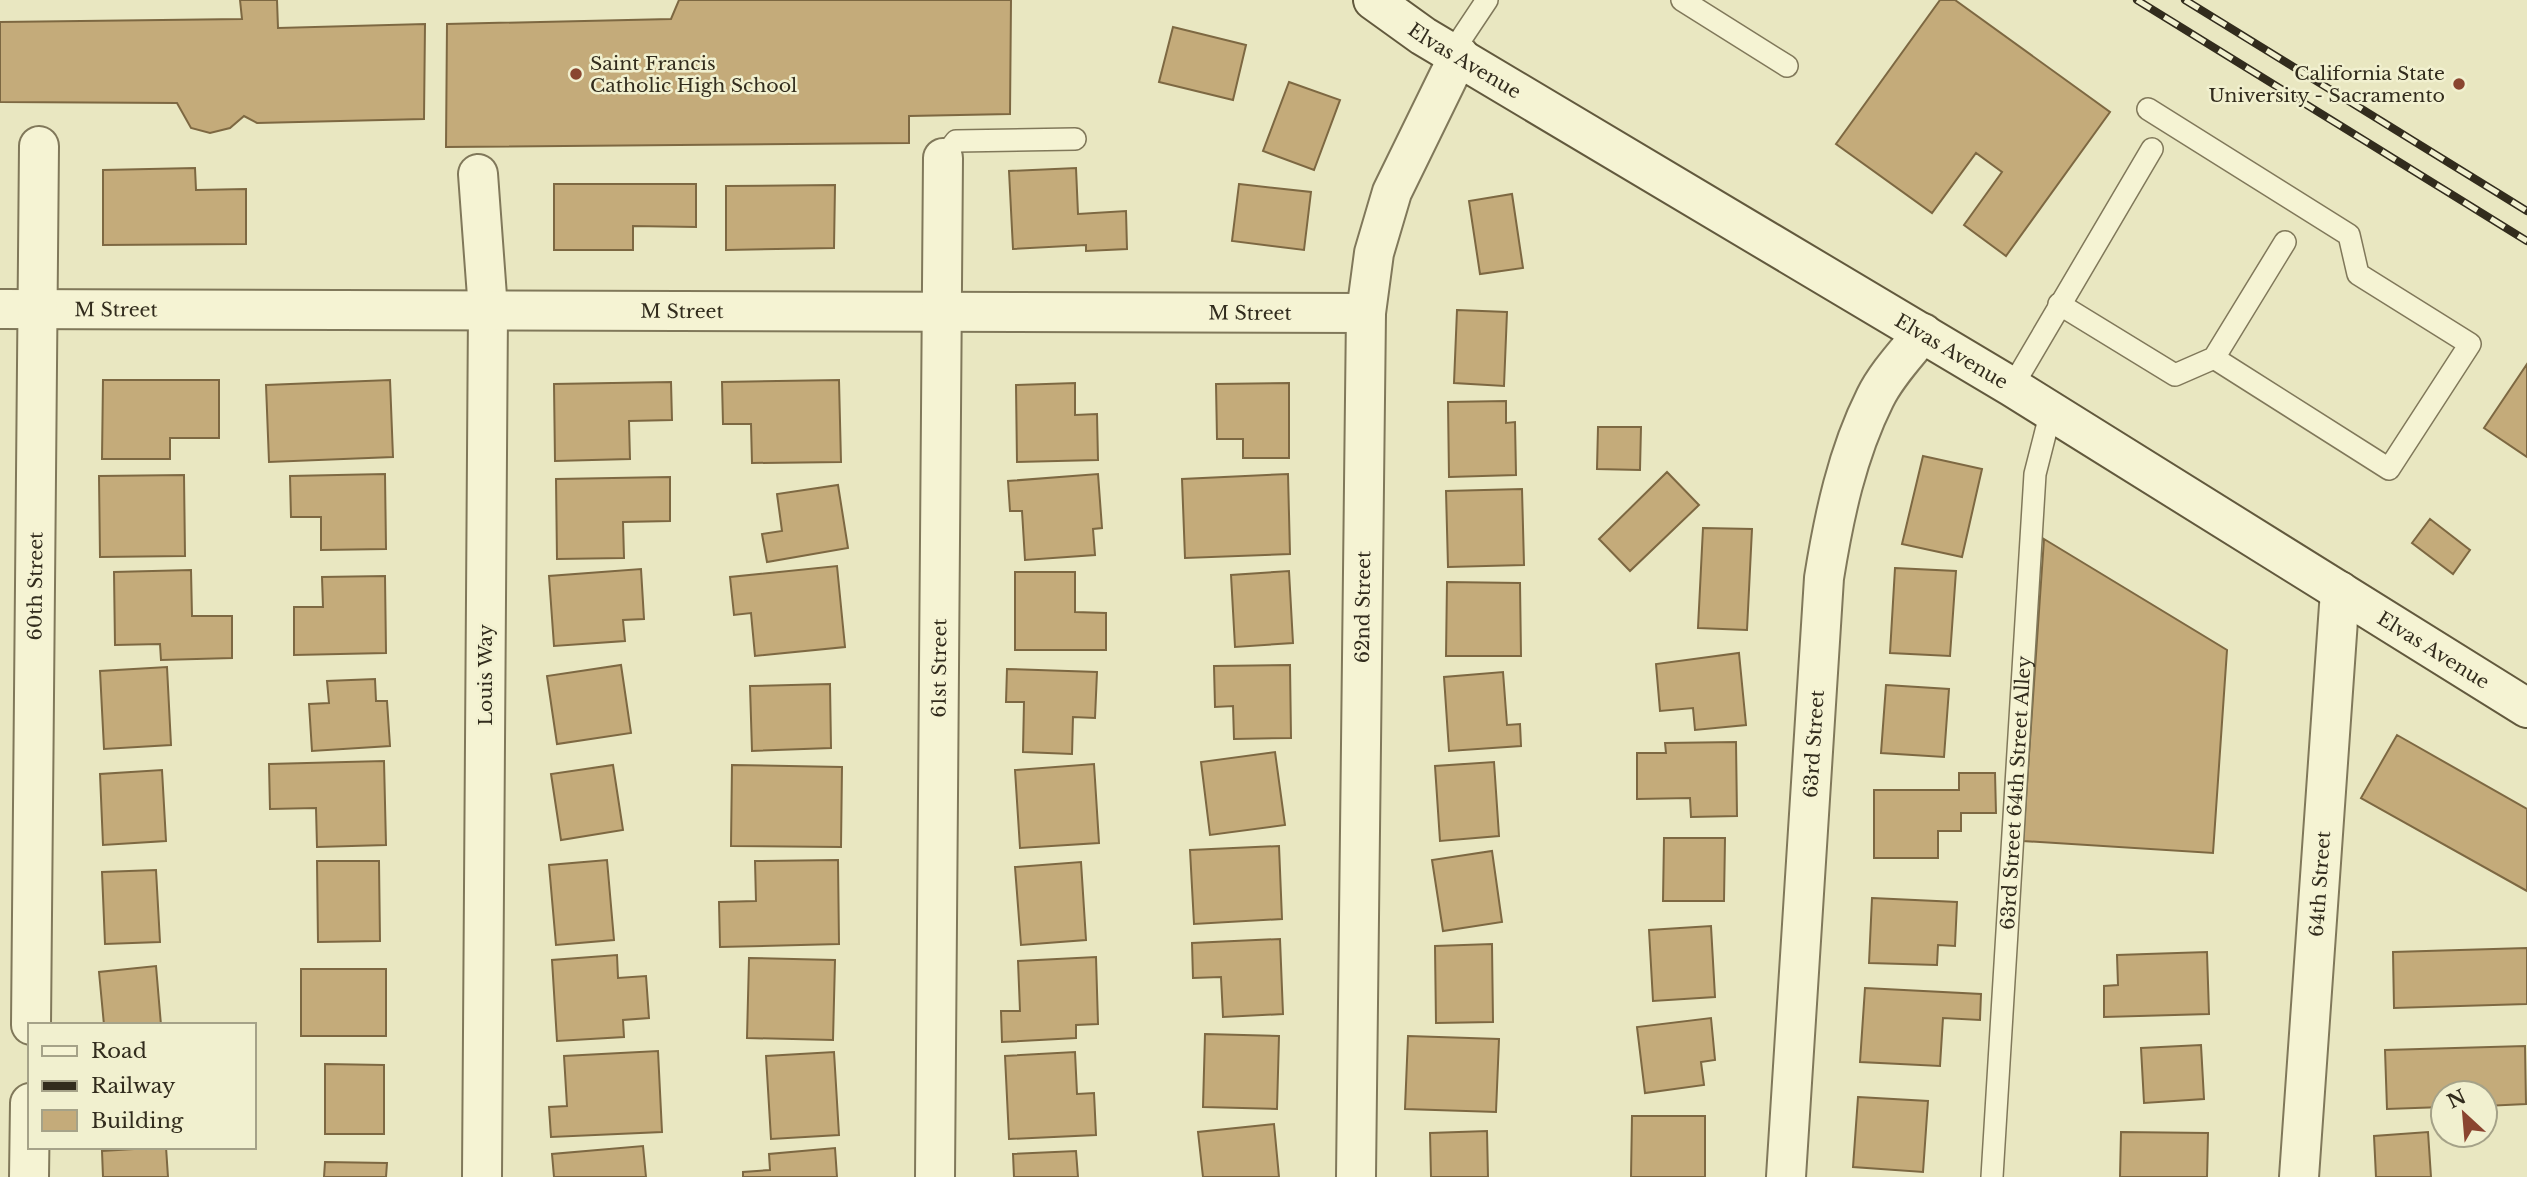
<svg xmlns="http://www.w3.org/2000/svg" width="2527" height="1177" viewBox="0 0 2527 1177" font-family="'Libre Baskerville',serif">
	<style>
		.building { fill: #c4ab7a; stroke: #7d6842; stroke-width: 2 }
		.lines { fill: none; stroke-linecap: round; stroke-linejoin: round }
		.service-casing { stroke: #80785a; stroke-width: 24 }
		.minor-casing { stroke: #80785a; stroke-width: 42 }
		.secondary-casing { stroke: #62593d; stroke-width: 42 }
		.service { stroke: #f5f3d3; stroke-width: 21 }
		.minor { stroke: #f5f3d3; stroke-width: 38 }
		.secondary { stroke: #f5f3d3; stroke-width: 38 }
		.rail-casing { stroke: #322c1d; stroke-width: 8 }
		.rail { stroke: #f1f0cf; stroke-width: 5; stroke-dasharray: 16; stroke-linecap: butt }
		.poi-dot { fill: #8a4530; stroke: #f1f0cf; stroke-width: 2.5 }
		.labels { text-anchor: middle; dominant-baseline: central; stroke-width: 5; stroke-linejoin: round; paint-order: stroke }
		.street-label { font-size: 19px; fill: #322c1d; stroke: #f1f0cf }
		.poi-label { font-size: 19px; fill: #322c1d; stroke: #f1f0cf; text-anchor: start }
	</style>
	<rect width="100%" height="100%" fill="#e9e7c1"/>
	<path class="building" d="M240,0H277L278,28L425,24L424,119L257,123L244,116L230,128L210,133L191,128L177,103L0,102V22L242,19Z
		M679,0H1011L1010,114L909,116V143L446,147L447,24L671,19Z
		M1940,0H1955L2110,112L2006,256L1964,225L2002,172L1976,153L1932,213L1836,144Z
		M1173,27L1246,45L1233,100L1159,82Z
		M1289,82L1340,100L1314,170L1263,151Z
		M195,168L196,190L246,189V244L103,245V170Z
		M1076,168L1078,214L1126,211L1127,249L1086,251V245L1013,249L1009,171Z
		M554,184H696V227L633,226V250H554Z
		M1239,184L1311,192L1304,250L1232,241Z
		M835,185L834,248L726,250V186Z
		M1512,194L1523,268L1480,274L1469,201Z
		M1457,310L1507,312L1504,386L1454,383Z
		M2527,364V457L2484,428Z
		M103,380H219V438H170V459H102Z
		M390,380L393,457L269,462L266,385Z
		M839,380L841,462L752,463L751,424H723L722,382Z
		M671,382L672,420L629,421L630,459L555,461L554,384Z
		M1075,383V415L1097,414L1098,460L1017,462L1016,385Z
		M1289,383V458H1243V439H1217L1216,384Z
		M1506,401V423L1515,422L1516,475L1449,477L1448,402Z
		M1598,427H1641L1640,470L1597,469Z
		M1923,456L1982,469L1962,557L1902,544Z
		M1667,472L1699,505L1630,571L1599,539Z
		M385,474L386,549L321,550V517H291L290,476Z
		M1098,474L1102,528L1093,529L1095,555L1025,560L1022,511H1010L1008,481Z
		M1288,474L1290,554L1185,558L1182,479Z
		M184,475L185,556L100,557L99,476Z
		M670,477V521L623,522L624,558L557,559L556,479Z
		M838,485L848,548L767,562L762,534L782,531L777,494Z
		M1522,489L1524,565L1448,567L1446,491Z
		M2430,519L2470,550L2453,574L2412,543Z
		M1703,528L1752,529L1747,630L1698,628Z
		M2044,539L2227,650L2213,853L2023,841Z
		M837,566L845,647L755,656L751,613L734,615L730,577Z
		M1895,568L1956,571L1950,656L1890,653Z
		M641,569L644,619L623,620L625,641L554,646L549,576Z
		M191,570L192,616H232V658L161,660L160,644L115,645L114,572Z
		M1289,571L1293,643L1235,647L1231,575Z
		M1015,572H1075V612L1106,613V650H1015Z
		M385,576L386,653L294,655V607H323L322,577Z
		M1447,582L1520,583L1521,656H1446Z
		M1739,653L1746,725L1695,730L1693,708L1660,711L1656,664Z
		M621,665L631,733L557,744L547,676Z
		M1290,665L1291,738L1234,739L1233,706L1215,707L1214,666Z
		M167,667L171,745L104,749L100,671Z
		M1007,669L1097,672L1095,718L1073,717L1072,754L1023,752L1024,702H1006Z
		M1503,672L1507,725L1520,724L1521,746L1449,751L1444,677Z
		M375,679L376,701H387L390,746L312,751L309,704L329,703L327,681Z
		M830,684L831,748L752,751L750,686Z
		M1886,685L1949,689L1944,757L1881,753Z
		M2397,735L2527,809V891L2361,798Z
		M1736,742L1737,816L1691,817L1690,798L1637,799V753H1666L1665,743Z
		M1275,752L1285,825L1210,835L1201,762Z
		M384,761L386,845L317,847L316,808L270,809L269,764Z
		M1494,762L1499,836L1440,841L1435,766Z
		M1094,764L1099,843L1020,848L1015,770Z
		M613,765L623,830L561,840L551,774Z
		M732,765L842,767L841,847L731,846Z
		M162,770L166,841L103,845L100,774Z
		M1959,773H1995L1996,813H1961V831H1938V858H1874V790H1959Z
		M1664,838H1725L1724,901H1663Z
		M1279,846L1282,919L1194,924L1190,850Z
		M1492,851L1502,922L1443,931L1432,860Z
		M607,860L614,940L556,945L549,865Z
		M838,860L839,944L720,947L719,902L756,901L755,861Z
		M317,861H379L380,941L318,942Z
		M1081,862L1086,940L1021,945L1015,867Z
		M156,870L160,942L105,944L102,872Z
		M1872,898L1957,902L1955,946L1938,945L1937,965L1869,963Z
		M1711,926L1715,997L1653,1001L1649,930Z
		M1280,939L1283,1014L1223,1017L1221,977L1193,978L1192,943Z
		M1492,944L1493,1022L1436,1023L1435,946Z
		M2527,948V1004L2394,1008L2393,952Z
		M2207,952L2209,1014L2104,1017V986L2118,985L2117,955Z
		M617,955L618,978L646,976L649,1018L623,1020L624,1037L557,1041L552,960Z
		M1096,957L1098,1024L1076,1025V1038L1002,1042L1001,1011H1020L1018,961Z
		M749,958L835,960L833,1040L747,1038Z
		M156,966L161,1025H104L99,972Z
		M301,969H386V1036H301Z
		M1865,988L1981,994L1980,1020L1943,1018L1940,1066L1860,1062Z
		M1711,1018L1715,1060L1701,1062L1704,1085L1645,1093L1637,1027Z
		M1205,1034L1279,1036L1277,1109L1203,1107Z
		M1408,1036L1499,1039L1496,1112L1405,1109Z
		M2201,1045L2204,1099L2144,1103L2141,1048Z
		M2525,1046L2526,1104L2485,1106V1093H2443V1107L2387,1109L2385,1050Z
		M658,1051L662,1132L551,1137L549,1107L567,1106L564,1056Z
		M834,1052L839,1135L771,1139L766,1056Z
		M1075,1052L1077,1094L1094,1093L1096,1135L1009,1139L1005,1056Z
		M325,1064L384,1065V1134H325Z
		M1858,1097L1928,1101L1923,1172L1853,1167Z
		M1632,1116H1705V1177H1631Z
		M1274,1124L1279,1177H1203L1198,1132Z
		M1487,1131L1488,1177H1431L1430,1133Z
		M2121,1132L2208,1133L2207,1177H2120Z
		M2428,1132L2431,1177H2376L2374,1136Z
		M643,1146L646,1177H554L552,1154Z
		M166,1147L168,1177H103L102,1151Z
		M835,1148L837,1177H743V1172L770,1170L769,1154Z
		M1076,1151L1078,1177H1014L1013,1154Z
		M325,1162L387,1163L386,1177H324Z"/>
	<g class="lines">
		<g class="service-casing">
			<g id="service">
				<path d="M1682,0L1787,66"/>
				<path d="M1453,51L1487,0"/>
				<path d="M2148,109L2349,235L2358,274L2470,344L2389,469L2214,358"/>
				<path d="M943,158L956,141L1075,139"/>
				<path d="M2059,304L2175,375L2214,358L2285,242"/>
				<path d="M2012,387L2152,149"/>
				<path id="s1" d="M1992,1177L2035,474L2051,411"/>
			</g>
		</g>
		<g class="minor-casing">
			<g id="minor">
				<path d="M478,174L488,310L482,1177"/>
				<path id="s2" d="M0,309L1366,313"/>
				<path id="s3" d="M31,1025L39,146"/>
				<path d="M29,1177L30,1103"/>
				<path id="s4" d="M935,1177L943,158"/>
				<path id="s5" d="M1356,1177L1366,313L1374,253L1392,192L1459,55"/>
				<path id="s6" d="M1786,1177L1824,578C1834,516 1847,454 1875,398C1886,375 1907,353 1923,333"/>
				<path id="s7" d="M2299,1177L2340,591"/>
			</g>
		</g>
		<g class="secondary-casing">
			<g id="secondary">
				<path id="s8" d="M1373,0L1423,36L2012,387L2527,708"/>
			</g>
		</g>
		<use href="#service" class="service"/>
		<use href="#minor" class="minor"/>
		<use href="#secondary" class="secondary"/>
		<g class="rail-casing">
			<path id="rail" d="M2137,0L2527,241
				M2185,0L2527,211"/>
		</g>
		<use href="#rail" class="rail"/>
	</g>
	<g class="poi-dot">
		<circle cx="576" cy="74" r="7"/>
		<circle cx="2459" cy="84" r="7"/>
	</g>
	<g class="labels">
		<g class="street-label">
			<text stroke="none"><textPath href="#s8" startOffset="110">Elvas Avenue</textPath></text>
			<text stroke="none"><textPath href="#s2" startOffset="116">M Street</textPath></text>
			<text stroke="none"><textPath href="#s2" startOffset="682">M Street</textPath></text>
			<text stroke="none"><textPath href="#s2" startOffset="1250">M Street</textPath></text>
			<text stroke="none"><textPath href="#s8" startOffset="677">Elvas Avenue</textPath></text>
			<text stroke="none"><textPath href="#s3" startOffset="439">60th Street</textPath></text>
			<text stroke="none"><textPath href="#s5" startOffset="570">62nd Street</textPath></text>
			<text stroke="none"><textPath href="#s8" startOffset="1244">Elvas Avenue</textPath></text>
			<text stroke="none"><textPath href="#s4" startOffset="509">61st Street</textPath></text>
			<text transform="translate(485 675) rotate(-90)">Louis Way</text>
			<text stroke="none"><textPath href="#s6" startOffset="434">63rd Street</textPath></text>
			<text stroke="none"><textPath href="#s1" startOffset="385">63rd Street 64th Street Alley</textPath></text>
			<text stroke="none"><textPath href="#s7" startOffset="294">64th Street</textPath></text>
		</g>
		<g class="poi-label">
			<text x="590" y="63">Saint Francis<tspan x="590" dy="22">Catholic High School</tspan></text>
			<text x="2445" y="73" text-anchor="end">California State<tspan x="2445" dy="22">University - Sacramento</tspan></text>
		</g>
	</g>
	<rect x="28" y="1023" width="228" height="126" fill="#f1f0cf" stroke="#a5a288" stroke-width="2"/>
	<rect x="42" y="1046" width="35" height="10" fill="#f5f3d3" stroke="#a5a288" stroke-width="2"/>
	<text x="91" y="1058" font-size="21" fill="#322c1d">Road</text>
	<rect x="42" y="1081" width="35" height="10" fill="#322c1d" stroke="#a5a288" stroke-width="2"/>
	<text x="91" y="1093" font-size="21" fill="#322c1d">Railway</text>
	<rect x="42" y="1110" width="35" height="21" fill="#c4ab7a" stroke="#a5a288" stroke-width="2"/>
	<text x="91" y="1128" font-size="21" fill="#322c1d">Building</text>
	<g transform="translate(2464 1114) rotate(334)"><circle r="33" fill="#f1f0cf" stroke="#a5a288" stroke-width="2"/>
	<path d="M0-5L12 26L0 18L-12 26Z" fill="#8a4530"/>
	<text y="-10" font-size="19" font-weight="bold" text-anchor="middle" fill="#322c1d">N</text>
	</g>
</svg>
